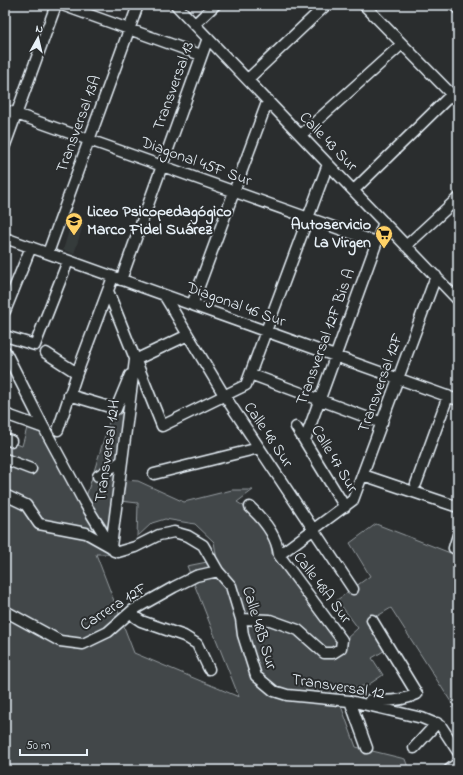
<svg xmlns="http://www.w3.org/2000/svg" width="463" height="775" viewBox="0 0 463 775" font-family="'Indie Flower',sans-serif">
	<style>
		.built { fill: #363a3b }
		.green { fill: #424648; stroke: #959ca0 }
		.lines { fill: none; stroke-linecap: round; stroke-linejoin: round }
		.minor-casing { stroke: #e8f1f8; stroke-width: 13 }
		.minor { stroke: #2a2d2e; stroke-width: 10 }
		.labels { text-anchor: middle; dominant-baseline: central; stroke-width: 4; stroke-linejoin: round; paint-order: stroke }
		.street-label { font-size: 16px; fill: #e8f1f8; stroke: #2a2d2e }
		.poi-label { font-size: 16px; font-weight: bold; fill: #e8f1f8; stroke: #2a2d2e; text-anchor: start }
	</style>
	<rect width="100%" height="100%" fill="#2a2d2e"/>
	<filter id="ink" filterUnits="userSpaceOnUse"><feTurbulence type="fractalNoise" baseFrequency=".025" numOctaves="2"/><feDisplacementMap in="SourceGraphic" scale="8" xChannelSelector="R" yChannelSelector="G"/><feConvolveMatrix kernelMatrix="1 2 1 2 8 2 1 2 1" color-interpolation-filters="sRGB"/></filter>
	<g filter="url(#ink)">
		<path class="built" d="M73,218L84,222L74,254L63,250Z"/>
		<path class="green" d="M129,382L111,532L86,497L112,413L119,414Z
			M27,428L41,433L112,554H96L134,653L239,697L187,566L217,560L214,542L195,524L165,519L152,523L137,537L138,503L120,501L123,480L138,481L184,502L232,490H253L237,502C260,516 270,527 272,555L346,647V639L358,628L337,600L370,576L350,543L376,524L458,556V713L391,608L369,621L387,649L372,658L383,675L368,685L336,692L356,747L405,759L409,770H5V441L22,446Z"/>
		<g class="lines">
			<g class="minor-casing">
				<path id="minor" d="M62,5L201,55
					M176,5L458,300
					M364,5L458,101
					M454,5L458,9
					M195,24L215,5
					M248,79L326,5
					M5,110L376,242
					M301,135L402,44
					M5,145L56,5
					M354,190L451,95L458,91
					M5,238L458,400
					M406,246L458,198
					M48,253L138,5
					M121,280L208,38
					M108,291L162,426L246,385L328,164
					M164,295L224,395L353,589
					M192,305L268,100
					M5,311L31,247
					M5,336L35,345L68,261
					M5,351L44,428L84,502L114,551L118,552L135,547L159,535L174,532L188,536L203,545L218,571L231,586L241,619L243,635L256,676L274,691L287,695L350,701L422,718L441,726L458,752
					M46,353L77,373
					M135,360L188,335
					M250,374L382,423
					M69,395L116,409L130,375
					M5,414L44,428
					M296,427L345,507
					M58,430L77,373L113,277
					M5,439L11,441
					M305,440L384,222
					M5,459L31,469
					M154,474L259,448
					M363,475L458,507
					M98,476L122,461
					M416,484L448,396
					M5,495L26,505L39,524L86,533L111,547
					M250,507C264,520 277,536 279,555
					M458,535L454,548L458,550
					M111,547L135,360
					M279,555L353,500L436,276
					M133,610L135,617L141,621L184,636L197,644L209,669
					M5,611L60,641L83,644L108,632L133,610L174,587L196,576L218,571
					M241,619L270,620L298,630L324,653H333L341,648L342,640L279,555
					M370,700C387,702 402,701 417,694L372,620
					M350,701L367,748
					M414,748L437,723
					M449,770L458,763"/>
			</g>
			<use href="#minor" class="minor"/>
		</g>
	</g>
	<defs>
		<g id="school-pin" transform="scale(0.9)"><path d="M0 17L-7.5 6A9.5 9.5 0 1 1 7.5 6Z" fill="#ffd166" stroke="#2a2d2e"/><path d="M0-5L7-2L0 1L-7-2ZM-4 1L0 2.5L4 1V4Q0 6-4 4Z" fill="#111"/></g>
		<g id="supermarket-pin" transform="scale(0.9)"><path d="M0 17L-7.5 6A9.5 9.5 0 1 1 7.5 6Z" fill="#ffd166" stroke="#2a2d2e"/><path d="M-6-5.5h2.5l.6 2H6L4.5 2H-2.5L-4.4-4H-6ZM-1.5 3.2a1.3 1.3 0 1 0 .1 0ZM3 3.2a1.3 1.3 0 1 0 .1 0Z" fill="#111"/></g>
	</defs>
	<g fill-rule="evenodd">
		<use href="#school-pin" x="74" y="221"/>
		<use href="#supermarket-pin" x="384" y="234"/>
	</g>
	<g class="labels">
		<g class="street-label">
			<text transform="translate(174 86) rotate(-70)">Transversal 13</text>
			<text transform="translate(79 124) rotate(-70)">Transversal 13A</text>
			<text transform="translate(328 142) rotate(46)">Calle 43 Sur</text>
			<text transform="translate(196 162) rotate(20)">Diagonal 45F Sur</text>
			<text transform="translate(236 305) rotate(20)">Diagonal 46 Sur</text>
			<text transform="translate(326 337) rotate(-70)">Transversal 12F Bis A</text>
			<text transform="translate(381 383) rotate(-70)">Transversal 12F</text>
			<text transform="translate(268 435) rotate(56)">Calle 48 Sur</text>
			<text transform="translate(108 451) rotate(-82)">Transversal 12H</text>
			<text transform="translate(334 459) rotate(59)">Calle 47 Sur</text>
			<text transform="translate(322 588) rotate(53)">Calle 48A Sur</text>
			<text transform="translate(114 607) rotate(-32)">Carrera 12F</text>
			<text transform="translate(259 628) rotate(73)">Calle 48B Sur</text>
			<text transform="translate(338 687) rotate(9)">Transversal 12</text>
		</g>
		<g class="poi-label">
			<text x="87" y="212">Liceo Psicopedagógico<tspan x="87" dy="18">Marco Fidel Suárez</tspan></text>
			<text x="371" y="225" text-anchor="end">Autoservicio<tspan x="371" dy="18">La Virgen</tspan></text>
		</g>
	</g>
	<rect width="463" height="775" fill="none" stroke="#2a2d2e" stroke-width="20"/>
	<rect x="10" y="10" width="443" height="755" fill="none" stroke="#e8f1f8" stroke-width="1.5" filter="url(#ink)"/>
	<g transform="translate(38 38) rotate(8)" stroke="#2a2d2e" stroke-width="3" paint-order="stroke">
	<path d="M0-3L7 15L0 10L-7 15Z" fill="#e8f1f8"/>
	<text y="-6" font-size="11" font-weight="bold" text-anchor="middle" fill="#e8f1f8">N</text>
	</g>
	<path d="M20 749v6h67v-6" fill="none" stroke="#e8f1f8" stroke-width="2"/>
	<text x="26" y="749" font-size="12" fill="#e8f1f8" stroke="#2a2d2e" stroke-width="3" paint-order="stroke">50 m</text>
</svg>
